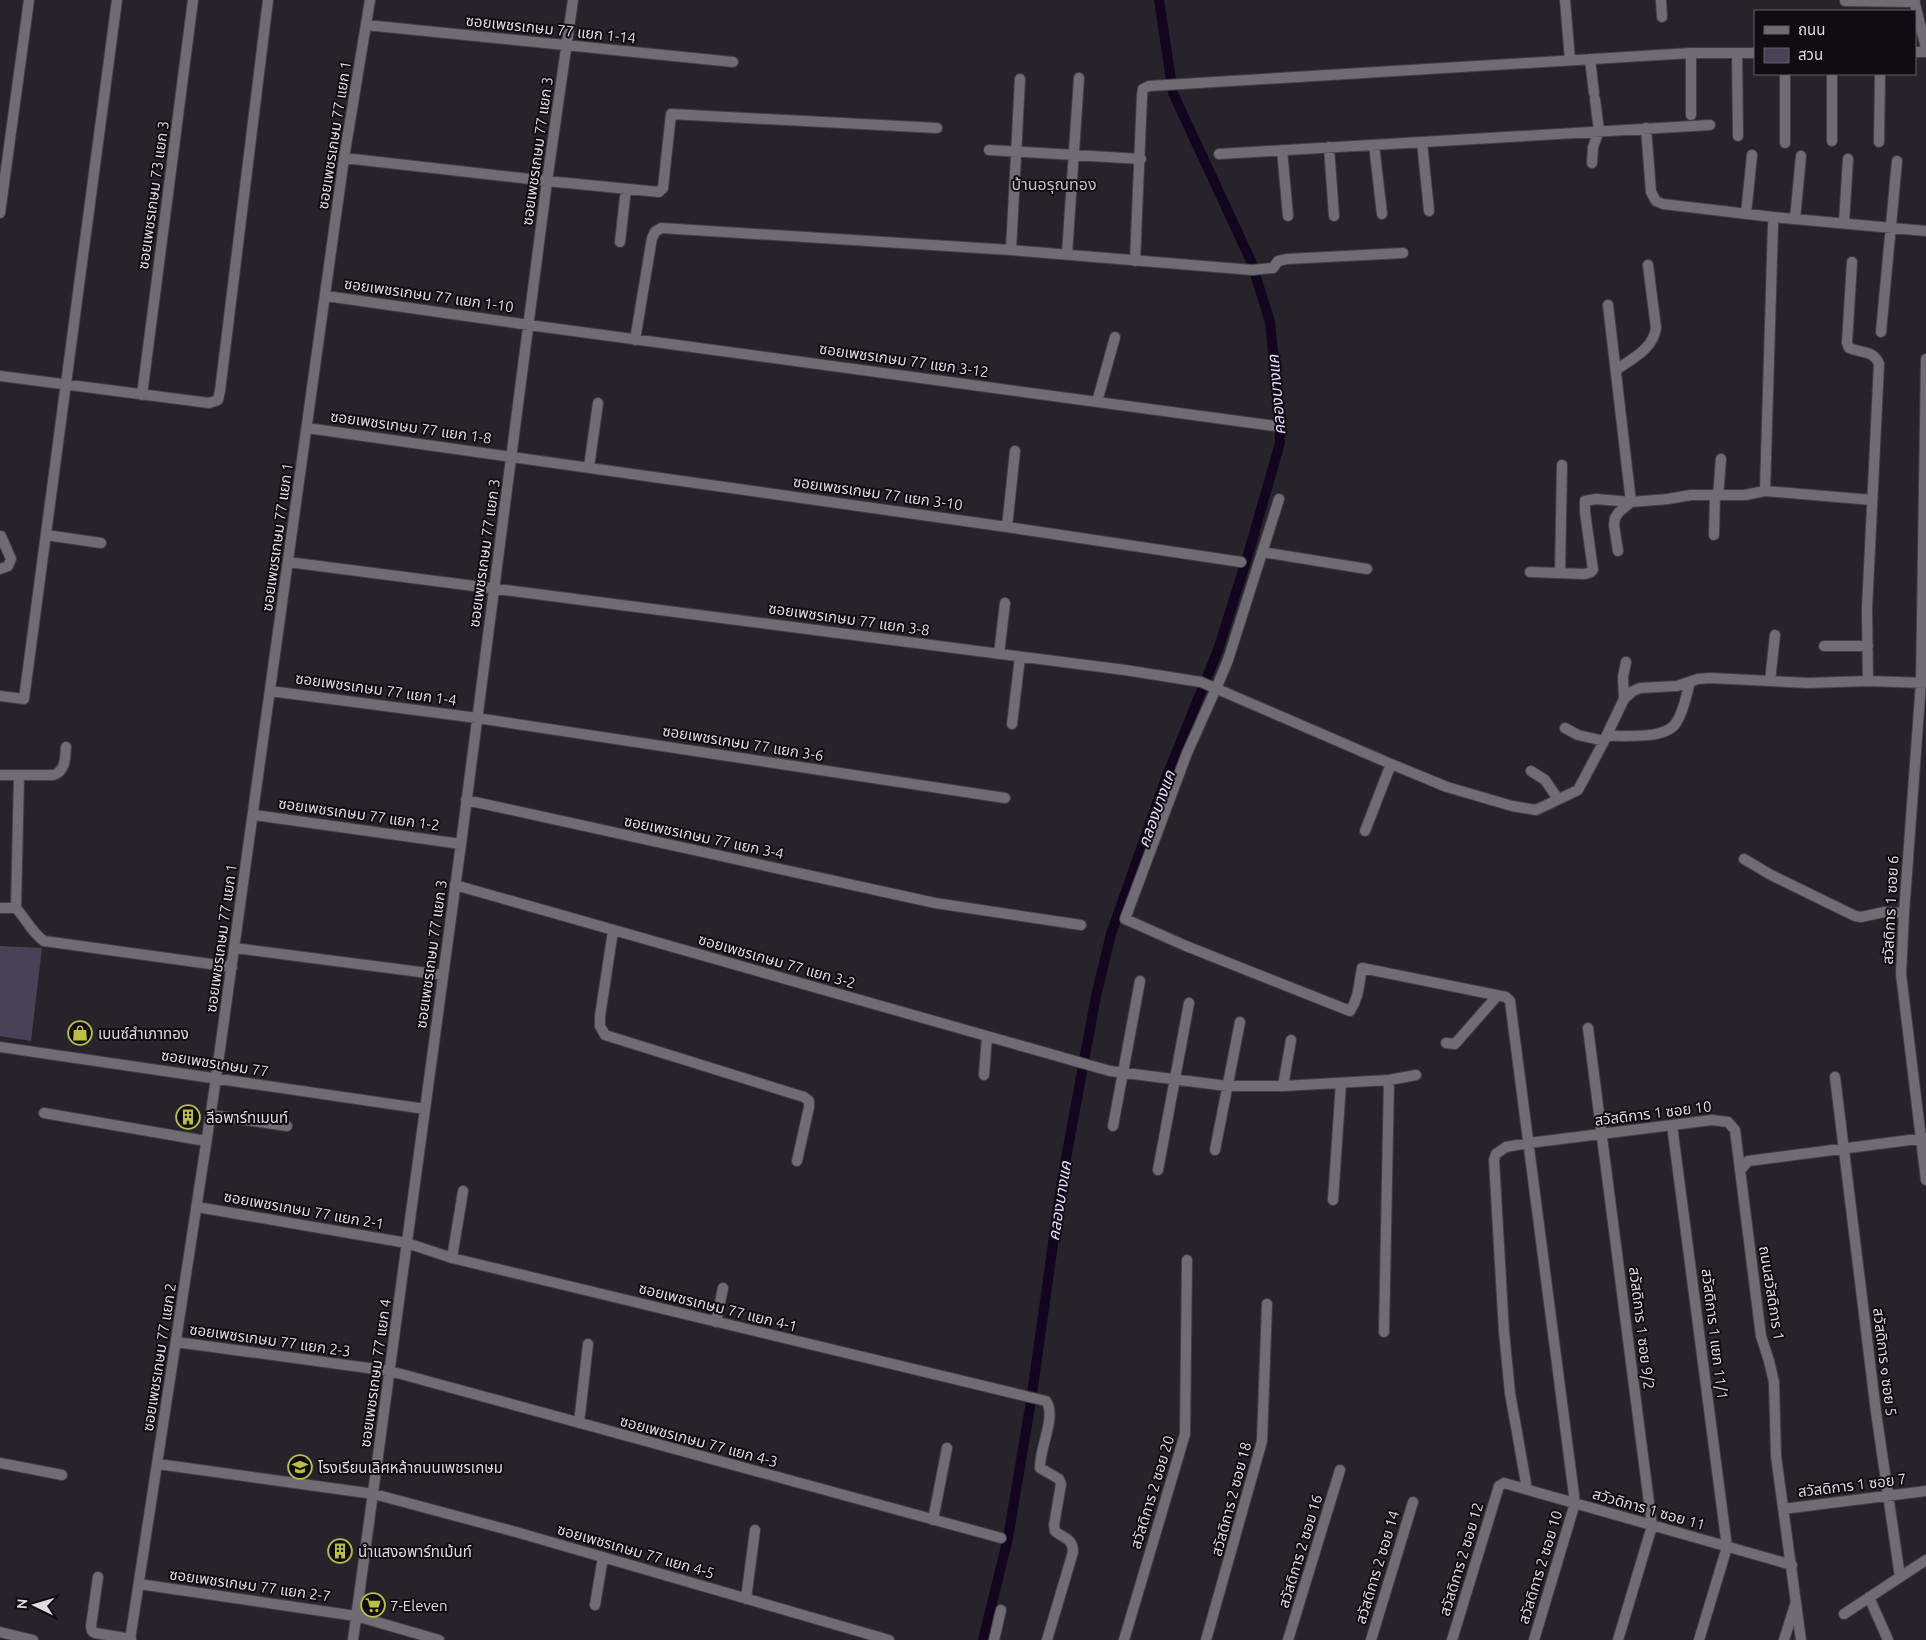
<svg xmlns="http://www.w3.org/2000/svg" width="1926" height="1640" viewBox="0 0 1926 1640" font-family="Ubuntu,'Noto Sans Thai',sans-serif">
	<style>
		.green { fill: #494155 }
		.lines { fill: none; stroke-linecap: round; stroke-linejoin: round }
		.canal { stroke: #12061e; stroke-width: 10 }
		.street-casing { stroke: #413f45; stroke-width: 12 }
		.street { stroke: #6f6c74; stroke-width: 10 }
		.labels { text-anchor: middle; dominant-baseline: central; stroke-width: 4; stroke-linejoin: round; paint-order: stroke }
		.street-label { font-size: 15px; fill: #dfdde2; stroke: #0f0d11 }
		.poi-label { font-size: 15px; fill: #dfdde2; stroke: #0f0d11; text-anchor: start }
		.neighbourhood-label { font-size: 16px; fill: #c2bec8; stroke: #0f0d11 }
		.water-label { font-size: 16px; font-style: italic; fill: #e9dbfe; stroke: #0f0d11 }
	</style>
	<rect width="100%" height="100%" fill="#26232b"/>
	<path class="green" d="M0,946L42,948L31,1041L0,1036Z"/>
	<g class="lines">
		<path class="canal" d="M983,1640L1008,1538L1031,1401L1062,1180L1096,996L1111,934L1166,778L1218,650L1247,558L1280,443L1279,410L1270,322L1251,261L1173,93L1159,0"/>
		<g class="street-casing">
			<path id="street" d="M1565,0L1570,60
				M1661,0L1662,17
				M1914,0L1926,48
				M1845,1L1915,2
				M366,25L733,62
				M1915,52H1926
				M1691,53V115
				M1737,53L1738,136
				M1590,59L1594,93
				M1646,128L1651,192L1656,201L1663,204L1773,217L1926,231
				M1832,141V74
				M1422,142L1429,211
				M1879,142L1880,74
				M1785,143V74
				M1374,145L1382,214
				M1329,147L1334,216
				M989,150L1141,159
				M1282,150L1288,216
				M1219,154L1710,125
				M344,158L547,181L659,192L663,188L671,114L937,128
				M1592,163L1593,147L1599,131L1595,99
				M0,213L29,0
				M1746,214L1752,155
				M1795,219L1801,156
				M1844,223L1848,159
				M620,242L626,189
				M1011,250L1020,79
				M1067,254L1079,78
				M1135,261L1142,96L1143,89L1149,86L1691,53H1755
				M1852,262L1847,343L1849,348C1861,353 1874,350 1879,364L1867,609L1868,681
				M326,296L529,325L1275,426
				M1881,332L1897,161
				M635,340L652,238L655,232L661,228L1011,250L1252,270L1273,268L1278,261L1287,259L1403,253
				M1926,359L1921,683L1904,913L1901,974L1926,1180
				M1616,370C1633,358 1653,349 1656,328L1648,265
				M0,376L209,403L218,400L220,391L268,0
				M142,395L193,0
				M1097,402L1115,337
				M307,428L1007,527L1241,562
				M589,467L598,403
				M1765,491L1773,224
				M1718,496L1721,459
				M1279,499L1228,660L1218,684L1187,753L1125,919L1186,946L1350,1011C1359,998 1359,983 1362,968L1506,997L1510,1001L1575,1503L1534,1640
				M1007,527L1015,451
				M46,535L101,543
				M1714,535L1715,495
				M1618,551L1614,525L1615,518L1619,512L1631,502L1668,499L1691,495H1745L1765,491L1872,500
				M1262,552L1367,569
				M288,562L1125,670L1201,682L1391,764L1447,787L1512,806L1536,810L1578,790L1602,745L1624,699L1633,691L1640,688L1677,686L1698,679L1710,678L1808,683L1868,681L1926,683
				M0,569L8,566L11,559L1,536
				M1530,572L1585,574L1591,572L1593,570L1585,512V501L1596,499L1631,502L1608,305
				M1560,573L1562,465
				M1824,646H1868
				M999,654L1005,603
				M1770,681L1775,635
				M270,691L477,718L1005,798
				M0,696L24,699L117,0
				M1624,699L1623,677L1626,662
				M1012,724L1020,657
				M1565,728L1578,735L1604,741
				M1607,736C1625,735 1665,740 1676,723C1684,711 1686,696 1690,682
				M1531,771L1545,780L1558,799
				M0,775H54C66,770 65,758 66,747
				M466,800L935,903L1081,925
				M254,815L461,844
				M1365,831L1391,764
				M1744,859L1771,875L1855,916L1861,917L1884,912L1904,913
				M455,885L1110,1071L1227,1086H1283L1389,1080L1416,1075
				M0,908H16
				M16,908C26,919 32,933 44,941L232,967
				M16,908L19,775
				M613,931L600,1016V1026L605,1035L804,1097L809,1101V1107L797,1161
				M235,948L443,975
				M1588,1028L1652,1526L1618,1640
				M1446,1043L1455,1044L1497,996
				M0,1047L425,1109
				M984,1075L987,1036
				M1835,1077L1876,1412L1900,1577
				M1283,1086L1291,1040
				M44,1113L206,1141
				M211,1115L287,1126
				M1672,1125L1727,1547L1699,1640
				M1113,1126L1140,981
				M1215,1150L1240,1022
				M1158,1170L1189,1003
				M1740,1171L1748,1161L1925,1138
				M1333,1200L1341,1083
				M197,1207L407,1243L452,1258L1046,1401C1057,1416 1039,1449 1040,1468L1059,1479L1061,1484L1054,1525L1055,1531C1064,1539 1073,1538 1073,1552L1047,1640
				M452,1258L463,1191
				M716,1322L723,1288
				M1384,1332L1389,1080
				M176,1342L390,1371L1001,1538
				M579,1423L588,1344
				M0,1463L62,1475
				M158,1464L374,1494L516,1532L889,1640
				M1527,1489L1510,1393L1504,1332L1494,1160L1496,1154L1506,1147L1529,1143L1712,1120L1728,1122L1735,1130L1761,1336L1769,1361L1774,1382L1776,1456L1801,1640
				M1783,1509L1926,1491
				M933,1520L947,1448
				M98,1577L91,1626L92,1631L95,1633L131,1639
				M139,1584L356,1616L439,1640
				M1869,1597L1888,1640
				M746,1599L755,1530
				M595,1605L603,1557
				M1844,1614L1926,1560
				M0,1632L33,1640
				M130,1640L214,1092L344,158L370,0
				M353,1640L461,844L547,181L573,0
				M994,1640L1001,1610
				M1124,1640L1185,1434L1187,1260
				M1206,1640L1262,1441L1267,1304
				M1288,1640L1340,1470
				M1371,1640L1413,1502
				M1452,1640L1499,1486L1504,1483L1792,1565
				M1784,1640L1795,1605"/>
		</g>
		<use href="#street" class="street"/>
	</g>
	<defs>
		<g id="shop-ring" transform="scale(1.25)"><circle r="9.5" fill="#0f0d11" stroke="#bbc044" stroke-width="1.5"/><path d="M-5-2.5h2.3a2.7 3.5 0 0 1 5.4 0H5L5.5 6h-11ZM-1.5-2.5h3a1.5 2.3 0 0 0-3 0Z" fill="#bbc044"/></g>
		<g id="building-ring" transform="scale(1.25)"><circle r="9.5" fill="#0f0d11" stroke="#bbc044" stroke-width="1.5"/><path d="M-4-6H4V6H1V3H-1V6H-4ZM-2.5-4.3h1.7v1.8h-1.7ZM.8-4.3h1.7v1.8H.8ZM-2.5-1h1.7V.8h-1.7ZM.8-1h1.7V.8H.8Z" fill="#bbc044"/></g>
		<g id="school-ring" transform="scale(1.25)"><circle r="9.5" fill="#0f0d11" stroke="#bbc044" stroke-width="1.5"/><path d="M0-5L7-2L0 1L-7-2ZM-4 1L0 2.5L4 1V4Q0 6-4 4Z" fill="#bbc044"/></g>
		<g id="supermarket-ring" transform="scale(1.25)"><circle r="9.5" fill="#0f0d11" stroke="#bbc044" stroke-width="1.5"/><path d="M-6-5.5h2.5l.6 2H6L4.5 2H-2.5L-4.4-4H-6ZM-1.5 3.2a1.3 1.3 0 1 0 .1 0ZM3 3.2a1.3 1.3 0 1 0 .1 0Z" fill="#bbc044"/></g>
	</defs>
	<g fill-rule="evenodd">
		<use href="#shop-ring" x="80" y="1033"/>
		<use href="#building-ring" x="188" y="1117"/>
		<use href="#school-ring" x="300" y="1467"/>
		<use href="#building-ring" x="340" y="1551"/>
		<use href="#supermarket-ring" x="373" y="1605"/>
	</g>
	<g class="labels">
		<g class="street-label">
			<text transform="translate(551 29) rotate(6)">ซอยเพชรเกษม 77 แยก 1-14</text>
			<text transform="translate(334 135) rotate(-81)">ซอยเพชรเกษม 77 แยก 1</text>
			<text transform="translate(537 151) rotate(-82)">ซอยเพชรเกษม 77 แยก 3</text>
			<text transform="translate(153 195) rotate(-82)">ซอยเพชรเกษม 73 แยก 3</text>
			<text transform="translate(429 295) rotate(8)">ซอยเพชรเกษม 77 แยก 1-10</text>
			<text transform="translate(904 360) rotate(8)">ซอยเพชรเกษม 77 แยก 3-12</text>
			<text transform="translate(411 427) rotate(8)">ซอยเพชรเกษม 77 แยก 1-8</text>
			<text transform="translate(878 493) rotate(8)">ซอยเพชรเกษม 77 แยก 3-10</text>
			<text transform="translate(277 537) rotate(-82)">ซอยเพชรเกษม 77 แยก 1</text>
			<text transform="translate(484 553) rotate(-82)">ซอยเพชรเกษม 77 แยก 3</text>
			<text transform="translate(849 619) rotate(8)">ซอยเพชรเกษม 77 แยก 3-8</text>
			<text transform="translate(376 689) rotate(8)">ซอยเพชรเกษม 77 แยก 1-4</text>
			<text transform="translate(743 743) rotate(9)">ซอยเพชรเกษม 77 แยก 3-6</text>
			<text transform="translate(359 814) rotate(8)">ซอยเพชรเกษม 77 แยก 1-2</text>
			<text transform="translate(704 837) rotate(12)">ซอยเพชรเกษม 77 แยก 3-4</text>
			<text transform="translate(1890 910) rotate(-87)">สวัสดิการ 1 ซอย 6</text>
			<text transform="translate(221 938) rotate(-82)">ซอยเพชรเกษม 77 แยก 1</text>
			<text transform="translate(431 954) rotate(-82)">ซอยเพชรเกษม 77 แยก 3</text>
			<text transform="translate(777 961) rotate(16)">ซอยเพชรเกษม 77 แยก 3-2</text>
			<text transform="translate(215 1063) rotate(9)">ซอยเพชรเกษม 77</text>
			<text transform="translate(1653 1113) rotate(-7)">สวัสดิการ 1 ซอย 10</text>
			<text transform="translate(304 1210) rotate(10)">ซอยเพชรเกษม 77 แยก 2-1</text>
			<text transform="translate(1772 1293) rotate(81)">ถนนสวัสดิการ 1</text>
			<text transform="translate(718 1307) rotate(14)">ซอยเพชรเกษม 77 แยก 4-1</text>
			<text transform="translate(1642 1328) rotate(83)">สวัสดิการ 1 ซอย 9/2</text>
			<text transform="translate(1715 1334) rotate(83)">สวัสดิการ 1 แยก 11/1</text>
			<text transform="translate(270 1340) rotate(8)">ซอยเพชรเกษม 77 แยก 2-3</text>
			<text transform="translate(159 1357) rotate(-81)">ซอยเพชรเกษม 77 แยก 2</text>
			<text transform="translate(1885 1362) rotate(83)">สวัสดิการ ๑ ซอย 5</text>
			<text transform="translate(375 1373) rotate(-82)">ซอยเพชรเกษม 77 แยก 4</text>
			<text transform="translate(699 1441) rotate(15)">ซอยเพชรเกษม 77 แยก 4-3</text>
			<text transform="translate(1852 1485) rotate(-7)">สวัสดิการ 1 ซอย 7</text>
			<text transform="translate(1152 1492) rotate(-73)">สวัสดิการ 2 ซอย 20</text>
			<text transform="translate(1231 1499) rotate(-75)">สวัสดิการ 2 ซอย 18</text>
			<text transform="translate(1649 1509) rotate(16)">สวัวดิการ 1 ซอย 11</text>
			<text transform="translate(636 1551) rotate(16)">ซอยเพชรเกษม 77 แยก 4-5</text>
			<text transform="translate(1300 1551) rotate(-73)">สวัสดิการ 2 ซอย 16</text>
			<text transform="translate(1461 1559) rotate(-73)">สวัสดิการ 2 ซอย 12</text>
			<text transform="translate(1377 1567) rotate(-73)">สวัสดิการ 2 ซอย 14</text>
			<text transform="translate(1540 1567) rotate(-73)">สวัสดิการ 2 ซอย 10</text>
			<text transform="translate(250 1585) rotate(8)">ซอยเพชรเกษม 77 แยก 2-7</text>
		</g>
		<g class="poi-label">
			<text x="98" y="1033">เบนซ์สำเภาทอง</text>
			<text x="206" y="1117">ลีอพาร์ทเมนท์</text>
			<text x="318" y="1467">โรงเรียนเลิศหล้าถนนเพชรเกษม</text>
			<text x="358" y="1551">นำแสงอพาร์ทเม้นท์</text>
			<text x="390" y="1605">7-Eleven</text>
		</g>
		<g class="neighbourhood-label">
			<text x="1054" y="184">บ้านอรุณทอง</text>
		</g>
		<g class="water-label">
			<text transform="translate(1276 395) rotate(-95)">คลองบางแค</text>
			<text transform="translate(1156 809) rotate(-70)">คลองบางแค</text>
			<text transform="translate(1059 1201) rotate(-81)">คลองบางแค</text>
		</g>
	</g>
	<rect x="1754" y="10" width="162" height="65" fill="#0f0d11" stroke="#626065"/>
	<rect x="1764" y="26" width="25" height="8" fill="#6f6c74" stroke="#626065"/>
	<text x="1798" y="35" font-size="15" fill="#dfdde2">ถนน</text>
	<rect x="1764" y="48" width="25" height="15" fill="#494155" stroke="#626065"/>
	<text x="1798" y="60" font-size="15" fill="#dfdde2">สวน</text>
	<g transform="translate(35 1605) rotate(275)" stroke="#0f0d11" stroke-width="4" paint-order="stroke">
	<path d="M0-4L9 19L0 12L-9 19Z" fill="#dfdde2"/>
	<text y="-8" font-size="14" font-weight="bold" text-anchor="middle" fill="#dfdde2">N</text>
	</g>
</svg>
